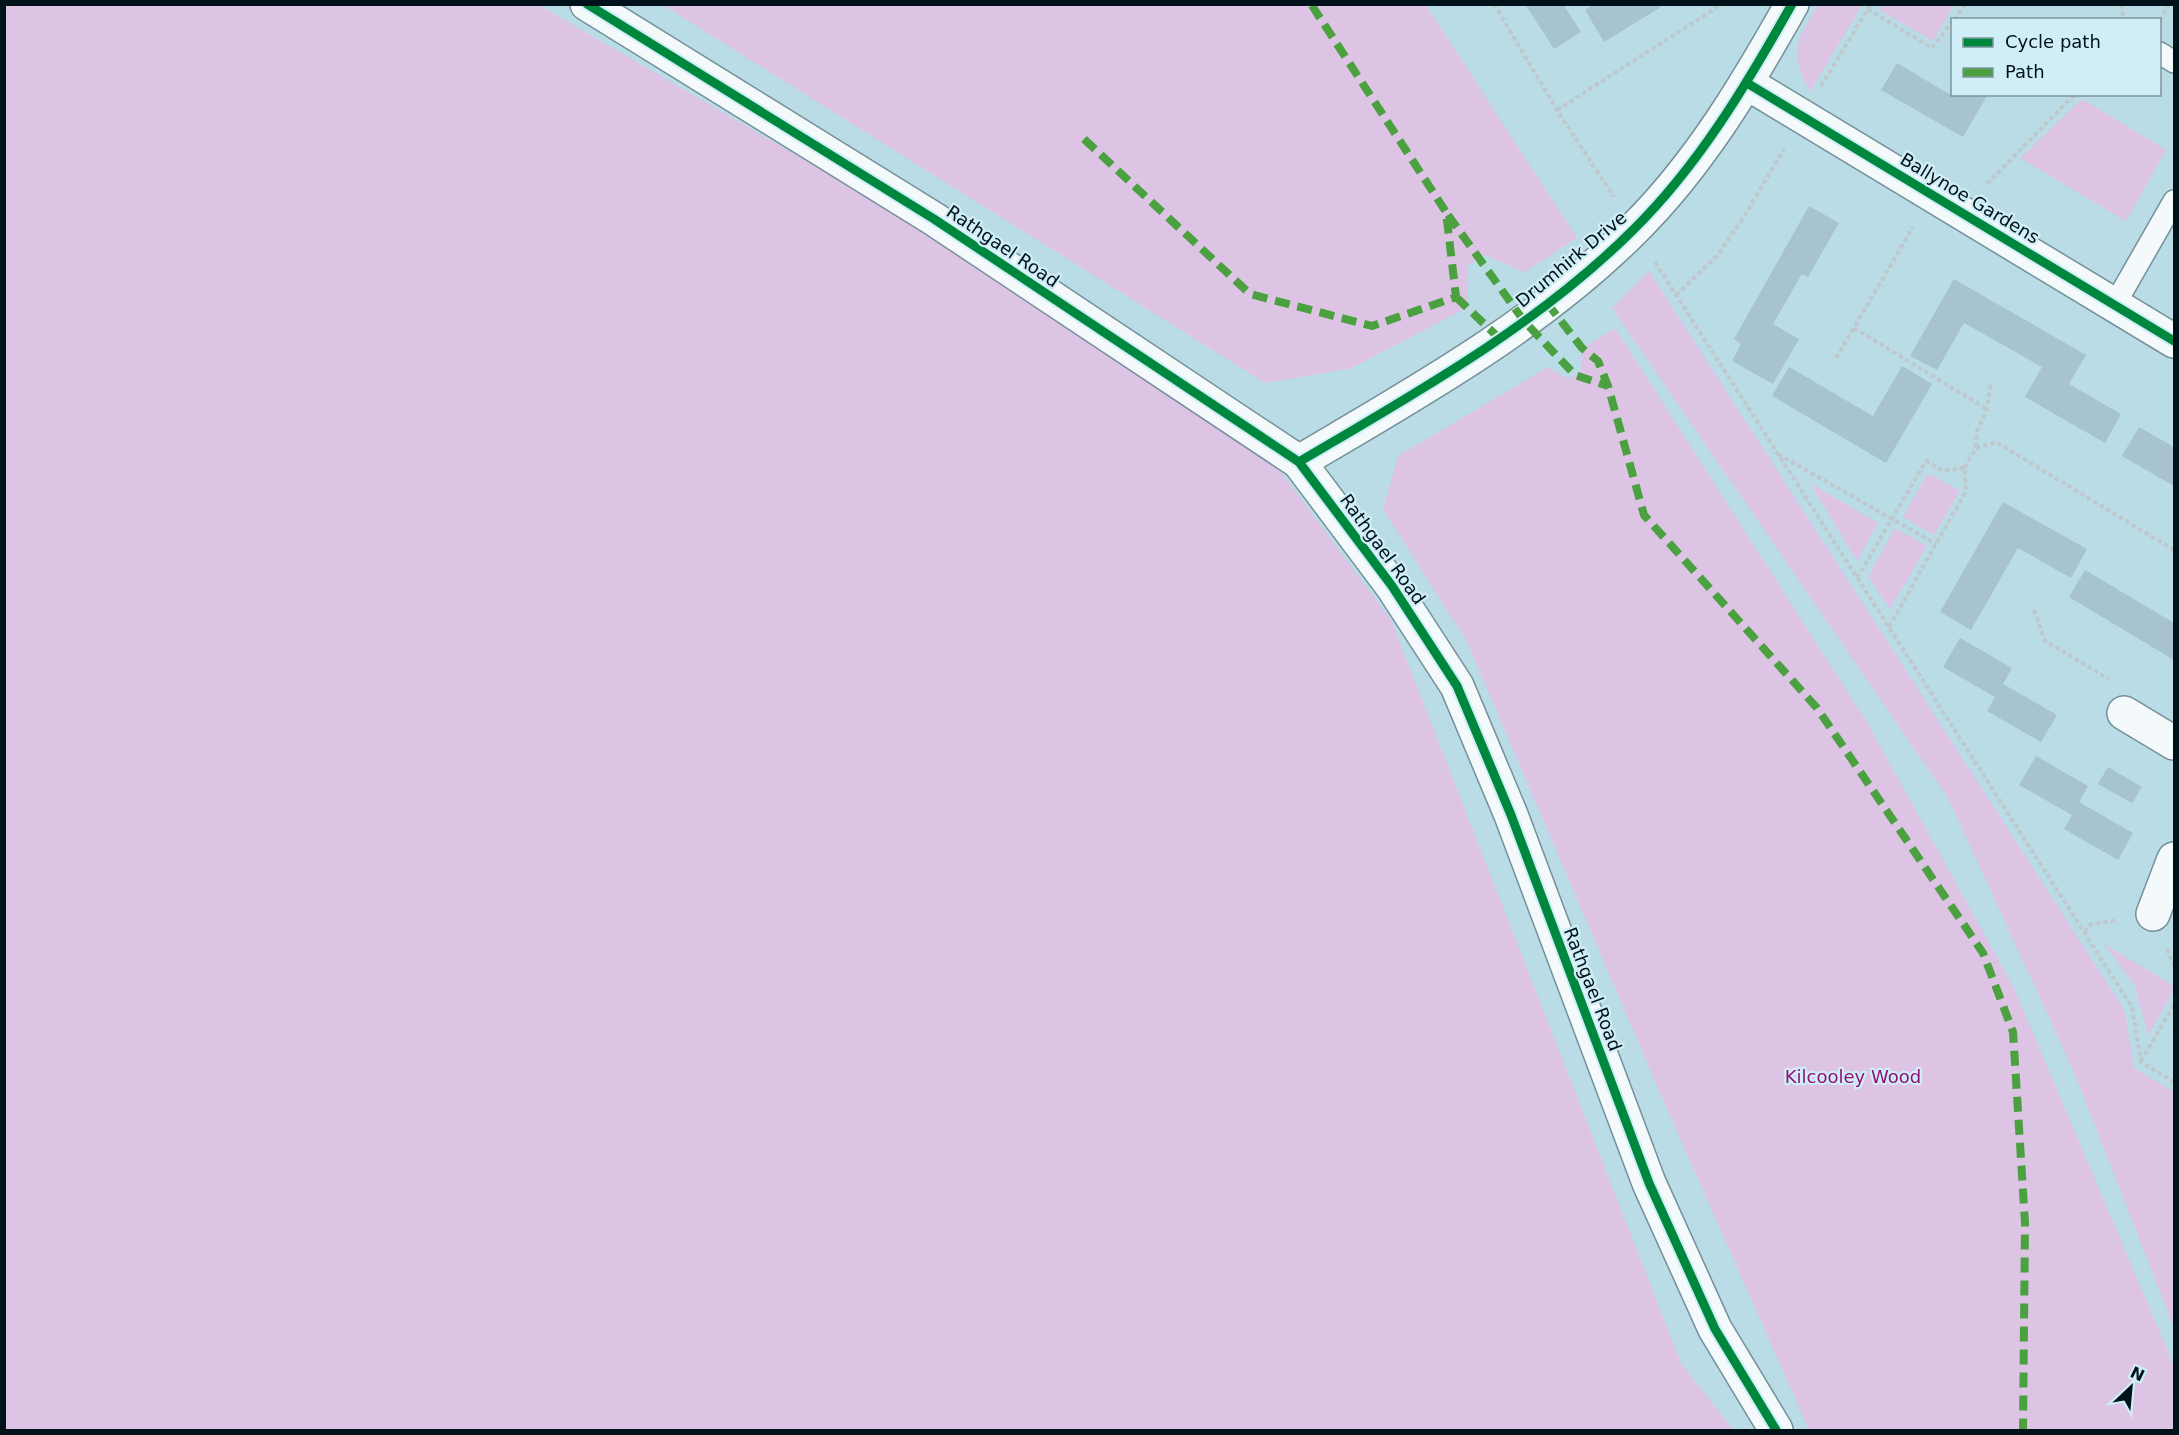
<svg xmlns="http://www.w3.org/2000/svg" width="2179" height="1435" viewBox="0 0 2179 1435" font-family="'DejaVu Sans',sans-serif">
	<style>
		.green { fill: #ddc4e5 }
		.building { fill: #a6c3cf }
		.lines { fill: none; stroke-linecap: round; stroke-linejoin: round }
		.lane-casing { stroke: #749098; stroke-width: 24 }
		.street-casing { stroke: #749098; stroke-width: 36 }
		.secondary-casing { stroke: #749098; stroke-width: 36 }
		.path { stroke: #bfc8cc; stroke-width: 4; stroke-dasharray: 4.5 3; stroke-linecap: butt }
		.lane { stroke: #f4fafb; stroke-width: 21 }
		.street { stroke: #f4fafb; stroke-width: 33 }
		.secondary { stroke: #f4fafb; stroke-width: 33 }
		.quiet { stroke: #4ba040; stroke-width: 8; stroke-dasharray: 15 8; stroke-linecap: butt }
		.cycleway-casing { stroke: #cfeef7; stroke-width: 13 }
		.cycleway { stroke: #00873e; stroke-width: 9 }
		.labels { text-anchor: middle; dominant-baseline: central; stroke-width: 4.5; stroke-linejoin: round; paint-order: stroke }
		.street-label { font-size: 18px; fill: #001219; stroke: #cfeef7 }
		.park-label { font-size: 18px; fill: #920f77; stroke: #cfeef7 }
	</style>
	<rect width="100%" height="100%" fill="#b9dce7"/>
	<path class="green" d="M5,4L539,5L930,233L1275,464L1391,620L1681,1363L1733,1430H5Z
		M663,5H1426L1577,238L1524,272L1485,255L1468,265V307L1352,368L1265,383Z
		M1818,5H1862L1810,92C1788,53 1796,41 1818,5Z
		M1882,5V4L1954,5L1933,41L1879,10Z
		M2082,99L2166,150L2126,221L2020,158Z
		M1649,271L2125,1011L2134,1068L2174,1092V1328L2074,1072L1948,798L1612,308Z
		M1615,328L1868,724L2014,988L2174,1366V1430H1809L1657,1086L1467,642L1383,509L1398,456L1548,367L1569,379L1581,370L1582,348Z
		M1928,473L1960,491L1934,535L1903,517Z
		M1810,483L1878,523L1857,561Z
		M1895,528L1927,546L1890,609L1868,577Z
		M2104,944L2174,986V990L2148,1036L2135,986Z"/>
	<path class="building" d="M1525,4H1563L1581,32L1554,49Z
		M1594,4H1659L1661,7L1604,42L1585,10Z
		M1897,63L1949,94L1952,87V94H1988L1963,137L1881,90Z
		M1809,206L1839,223L1808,277L1802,274L1773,324L1799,339L1773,384L1732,361L1741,344L1734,339Z
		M1954,279L2086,355L2069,384L2121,414L2105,443L2025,397L2042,367L1964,323L1937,370L1910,356Z
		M1902,366L1932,384L1886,463L1772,396L1789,367L1873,416Z
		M2139,427L2174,447V486L2122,456Z
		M2003,502L2087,549L2071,578L2018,548L1971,630L1940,612Z
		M2085,570L2174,623V660L2069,597Z
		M1960,638L2012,668L2003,684L2057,715L2041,742L1987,711L1995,697L1943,667Z
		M2036,756L2088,786L2079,802L2133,833L2118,860L2064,829L2072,815L2019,785Z
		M2108,767L2142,787L2132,803L2098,784Z"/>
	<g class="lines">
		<g class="lane-casing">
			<path id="lane" d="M2160,53L2174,62
				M2115,304L2174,201"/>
		</g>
		<g class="street-casing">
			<path id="street" d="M1747,83L2174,341
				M1299,462C1414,394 1537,326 1633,230C1699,165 1747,84 1792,4
				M2124,713L2174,743
				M2153,914L2174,859"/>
		</g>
		<g class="secondary-casing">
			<path id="secondary" d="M587,4L934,219L1299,462L1392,586L1457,686L1511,815L1649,1183L1715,1329L1776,1430"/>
		</g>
		<path class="path" d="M1494,4L1557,110L1614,197
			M2121,4L2124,20
			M1868,9L1932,48L1952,22
			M1954,20L1966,4
			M2160,21L2169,4
			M1821,86L1871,4
			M1557,110L1722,4
			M1987,184L2075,94
			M1655,262L2132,1007L2141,1062L2174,1082
			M1676,295L1717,256L1742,220L1784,149
			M1854,328L1987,409
			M1836,358L1913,227
			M1976,447L1977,431L1987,409L1991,382
			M1778,454L1936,544
			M1857,578L1926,461L1943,471L1964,468
			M2034,610L2045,641L2109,679
			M1889,627L1966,491L1964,468L1976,448L1996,442L2174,550
			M2085,932L2089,925L2118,920
			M2167,949L2174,966
			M2141,1061L2174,1005"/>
		<use href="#lane" class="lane"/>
		<use href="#street" class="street"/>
		<use href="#secondary" class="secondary"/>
		<path class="quiet" d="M1084,139L1250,294L1372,326L1456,297L1446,212L1311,4
			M1448,215L1524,321L1575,375L1608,386
			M1456,297L1500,339
			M1547,303L1582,348L1598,361L1608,386L1644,515L1817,708L1983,953L2013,1032L2025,1223L2023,1430"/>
		<g class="cycleway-casing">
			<path id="cycleway" d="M587,4L934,219L1299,462L1392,586L1457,686L1511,815L1649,1183L1715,1329L1776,1430
				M1747,83L2174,341
				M1299,462C1414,394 1537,326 1633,230C1699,165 1747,84 1792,4"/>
		</g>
		<use href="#cycleway" class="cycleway"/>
	</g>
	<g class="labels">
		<g class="street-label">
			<text transform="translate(1970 198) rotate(31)">Ballynoe Gardens</text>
			<text transform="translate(1003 246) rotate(34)">Rathgael Road</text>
			<text transform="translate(1571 259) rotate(-40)">Drumhirk Drive</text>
			<text transform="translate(1383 549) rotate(54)">Rathgael Road</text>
			<text transform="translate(1593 989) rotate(69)">Rathgael Road</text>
		</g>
		<g class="park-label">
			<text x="1853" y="1076">Kilcooley Wood</text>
		</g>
	</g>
	<rect width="2179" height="1435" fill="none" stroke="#001219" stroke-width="12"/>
	<rect x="1951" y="18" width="210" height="78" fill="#cfeef7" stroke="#7c969e" stroke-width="1.5"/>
	<rect x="1963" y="38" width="30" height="9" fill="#00873e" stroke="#7c969e" stroke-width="1.5"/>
	<text x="2005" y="48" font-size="18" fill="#001219">Cycle path</text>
	<rect x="1963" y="68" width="30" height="9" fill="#4ba040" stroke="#7c969e" stroke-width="1.5"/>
	<text x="2005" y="78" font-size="18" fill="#001219">Path</text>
	<g transform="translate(2131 1387) rotate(26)" stroke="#cfeef7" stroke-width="4.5" paint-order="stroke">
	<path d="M0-4.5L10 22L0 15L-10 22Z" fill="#001219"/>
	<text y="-9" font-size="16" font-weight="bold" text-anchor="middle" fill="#001219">N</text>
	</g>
</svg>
